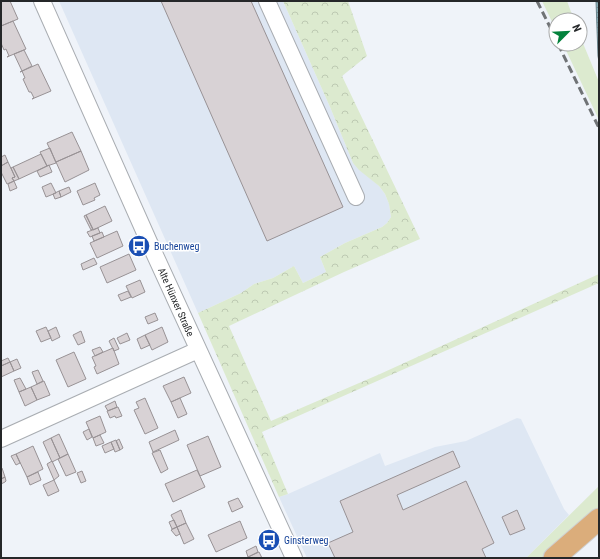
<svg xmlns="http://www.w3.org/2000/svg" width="600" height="559" viewBox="0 0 600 559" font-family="'Roboto Condensed',sans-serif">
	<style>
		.built { fill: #dee7f3 }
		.grass { fill: #dceacf }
		.forest { fill: url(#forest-crowns) }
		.water { fill: url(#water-rules); stroke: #6a848c }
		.building { fill: #d8d2d5; stroke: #989295 }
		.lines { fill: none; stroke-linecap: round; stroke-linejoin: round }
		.minor-casing { stroke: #a9adb2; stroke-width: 18 }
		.major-casing { stroke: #cfcfd0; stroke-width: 23 }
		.minor { stroke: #fff; stroke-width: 16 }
		.major { stroke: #dbad7b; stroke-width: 21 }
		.rail { stroke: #707376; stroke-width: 3; stroke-dasharray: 8 4; stroke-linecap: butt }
		.labels { text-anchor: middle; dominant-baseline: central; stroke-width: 3; stroke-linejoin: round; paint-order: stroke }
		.transit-label { font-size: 10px; fill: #164399; stroke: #fff; text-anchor: start }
		.street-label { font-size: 10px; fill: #252729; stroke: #fff }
	</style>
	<defs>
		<pattern id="forest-crowns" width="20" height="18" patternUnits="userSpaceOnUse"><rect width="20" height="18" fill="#dceacf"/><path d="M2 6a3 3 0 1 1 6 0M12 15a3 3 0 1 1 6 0" fill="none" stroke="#bdc9b2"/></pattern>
		<pattern id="water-rules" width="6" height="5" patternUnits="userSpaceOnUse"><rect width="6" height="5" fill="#88acb6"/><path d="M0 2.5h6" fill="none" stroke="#6f8c94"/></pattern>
	</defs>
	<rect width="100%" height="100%" fill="#eff3f9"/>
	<path class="built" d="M59,1H283L330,107L353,163L379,186L385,194L389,204L391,217L387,223L382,227L345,243L320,257L326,272L303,283L294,266L273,278L254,284L241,293L198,313Z
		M517,418L521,419L564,509L569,515L526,558H307L279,497L288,494L380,453L385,466L435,447L466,441Z"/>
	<path class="grass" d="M542,1H567L574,20H556V30Z
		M580,36L599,82V120L563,44H580Z
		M599,486V510L542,558H526Z"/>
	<path class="forest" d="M283,1H348L367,56L342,76L420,239L344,272L229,326L271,421L380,374L599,274V283L262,432L288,494L279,497L198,313L241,293L254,284L273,278L294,266L303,283L326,272L320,257L345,243L382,227L387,223L391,217L389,204L385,194L379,186L359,170L353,163L330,107Z"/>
	<path class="water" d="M596,1H599V62L598,56Z"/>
	<path class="building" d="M1,1H10L18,19L1,26Z
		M161,1H251L343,207L267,241Z
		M13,21L26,49L7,57L9,56L6,49L4,50L1,43V26Z
		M24,50L32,66L22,71L14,54Z
		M38,64L51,91L32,99L34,98L31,92H29L23,79L25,78L22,71L20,72Z
		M72,132L81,151L56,162L47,143Z
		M50,148L56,163L47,166L40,152Z
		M81,151L89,170L65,182L56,162Z
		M41,154L47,166L19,179L13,167Z
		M5,155L8,162L1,166V157Z
		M8,162L15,177L12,178L14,181L7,184L1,172V166Z
		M49,165L52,172L40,177L37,171Z
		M13,167L19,179L14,181L12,178L15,177L11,168Z
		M14,181L17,188L10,191L8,184Z
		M51,183L56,193L46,197L42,187Z
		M95,183L100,195L94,198L95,200L83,205L77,191Z
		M69,187L71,192L61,197L59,191Z
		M59,191L61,197L55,199L53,194Z
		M105,206L112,221L93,230L86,215Z
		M86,215L93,229L91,230L84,216Z
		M98,228L100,233L90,237L87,232Z
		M117,231L123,246L97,258L90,243Z
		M102,232L104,237L94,241L92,236Z
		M129,254L136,270L107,283L100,267Z
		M94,258L97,264L83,270L81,264Z
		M140,280L145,292L132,298L126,286Z
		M128,291L131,297L121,301L118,295Z
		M155,313L158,320L148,324L145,317Z
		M46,327L51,338L41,342L36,331Z
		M56,327L60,337L52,341L48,331Z
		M162,327L168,342L152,350L145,335Z
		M81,331L85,342L78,345L73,335Z
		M127,333L130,340L120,344L117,338Z
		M145,335L150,345L141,349L137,339Z
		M114,338L119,349L114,351L109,341Z
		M100,347L103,352L95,356L92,350Z
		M113,348L119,364L97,374L94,367L96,366L92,357Z
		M74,352L86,379L68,387L56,360Z
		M8,358L10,362L1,366V361Z
		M17,359L21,368L14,371L10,362Z
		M10,362L14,371L1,377V366Z
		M38,370L43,381L37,384L32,372Z
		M184,377L191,393L171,402L163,386Z
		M20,378L26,389L19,392L14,380Z
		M44,381L50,395L37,400L31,387Z
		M31,387L37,400L25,406L19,392Z
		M145,398L158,428L145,434L134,410L139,408L136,402Z
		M180,398L187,414L178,418L171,402Z
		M115,401L117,407L108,411L105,406Z
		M118,407L122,416L116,418L115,416L110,418L107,411Z
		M100,416L106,432L93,438L86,422Z
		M89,429L92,437L87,440L83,432Z
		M175,430L179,440L153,452L149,442Z
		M59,434L68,454L60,458L51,438Z
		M100,435L104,443L96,446L93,438Z
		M208,436L221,467L200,476L187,445Z
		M51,438L60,458L52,462L43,442Z
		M119,439L123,448L120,450L116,441Z
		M116,440L120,450L115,452L111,442Z
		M111,442L114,449L105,453L102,446Z
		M33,446L43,469L27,477L16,454Z
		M160,450L168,469L161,473L152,453Z
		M453,451L460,467L397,495L403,510L466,481L494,543L482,549L486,558H335L328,543L353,532L340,501Z
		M16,454L20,463L16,465L11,456Z
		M68,454L76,472L66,476L58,459Z
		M52,461L59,476L54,480L47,464Z
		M2,468L5,477L1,479V469Z
		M197,470L205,487L173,502L165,484Z
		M82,471L86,481L81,483L77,473Z
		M38,472L41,480L30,485L27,477Z
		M5,477L6,481L5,482L1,484V479Z
		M54,480L59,491L48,496L43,485Z
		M238,498L243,507L232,512L228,502Z
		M181,510L186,523L177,527L171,515Z
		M517,510L525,529L510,535L502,517Z
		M174,520L177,527L172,529L169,522Z
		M240,521L247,538L216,552L208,535Z
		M186,523L194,539L184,544L177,527Z
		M177,527L180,534L176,536L171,530Z
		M256,546L258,552L248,557L246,551Z
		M259,552L262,558H246Z"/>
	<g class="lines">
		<g class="minor-casing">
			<path id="minor" d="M42,1L149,242L294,558
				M267,1L356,197
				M1,439L198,350"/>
		</g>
		<g class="major-casing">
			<path id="major" d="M554,558L599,519"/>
		</g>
		<use href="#minor" class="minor"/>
		<use href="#major" class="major"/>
		<path class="rail" d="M537,1L556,39
			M558,44L599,128"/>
	</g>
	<defs>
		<g id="bus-disc" transform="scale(1.15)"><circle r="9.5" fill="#1a4fb4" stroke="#fff"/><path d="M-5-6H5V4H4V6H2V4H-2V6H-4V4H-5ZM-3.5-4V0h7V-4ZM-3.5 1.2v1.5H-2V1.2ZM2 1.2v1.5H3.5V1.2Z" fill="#fff"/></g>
	</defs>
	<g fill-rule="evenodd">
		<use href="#bus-disc" x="139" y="246"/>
		<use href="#bus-disc" x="269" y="540"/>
	</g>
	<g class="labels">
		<g class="transit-label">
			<text x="154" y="246">Buchenweg</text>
			<text x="284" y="540">Ginsterweg</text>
		</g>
		<g class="street-label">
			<text transform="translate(176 302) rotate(66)">Alte Hünxer Straße</text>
		</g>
	</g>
	<rect width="600" height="559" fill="none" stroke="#252729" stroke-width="4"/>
	<g transform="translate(568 32) rotate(66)"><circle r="19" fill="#ffffff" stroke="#a8a9a9"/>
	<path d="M0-3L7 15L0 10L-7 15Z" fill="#03823c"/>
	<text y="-6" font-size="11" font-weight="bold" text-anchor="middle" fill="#252729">N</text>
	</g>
</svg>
